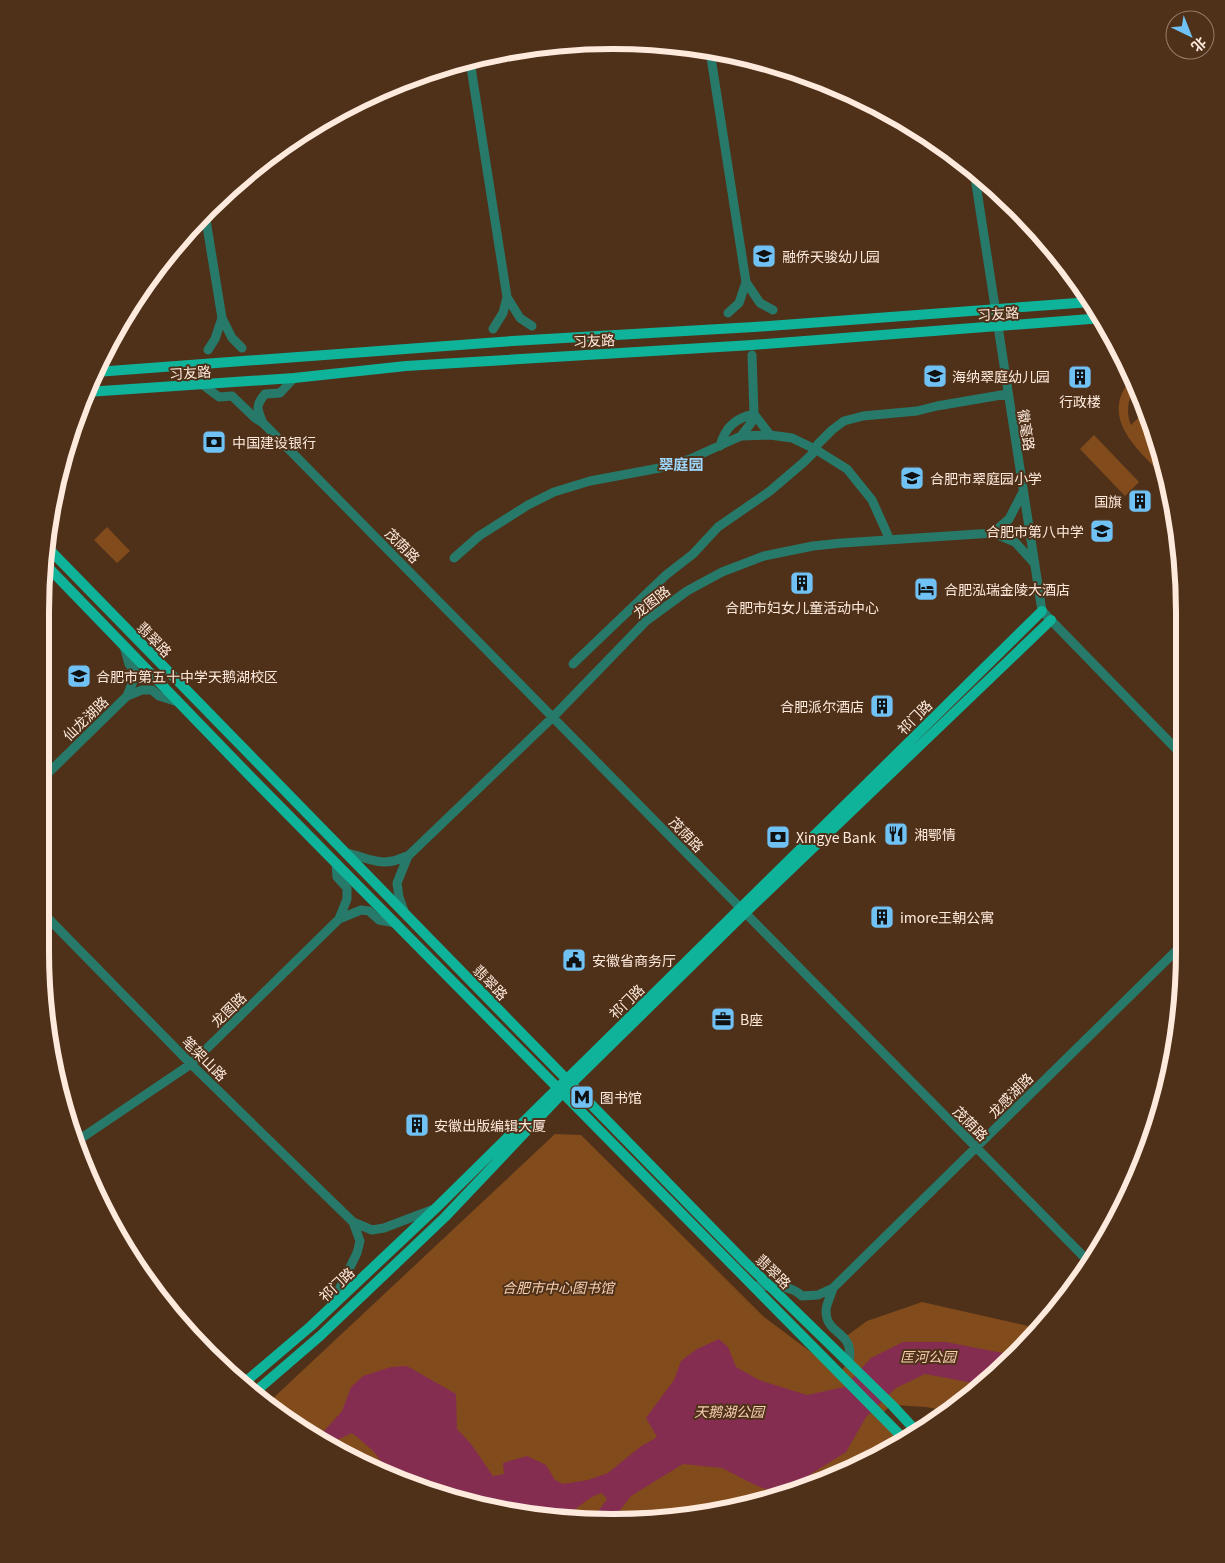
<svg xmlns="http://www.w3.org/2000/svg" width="1225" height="1563" viewBox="0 0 1225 1563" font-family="Georgia,'Noto Sans SC',serif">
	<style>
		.green { fill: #824b1c }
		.water { fill: #842d51 }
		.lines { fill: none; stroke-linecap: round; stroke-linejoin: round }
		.minor { stroke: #277a6a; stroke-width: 9 }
		.major { stroke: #0fb39a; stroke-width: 10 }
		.labels { text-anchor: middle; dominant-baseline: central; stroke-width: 4; stroke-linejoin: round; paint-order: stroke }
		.poi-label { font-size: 14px; fill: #feeadc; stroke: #4f311a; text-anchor: start }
		.street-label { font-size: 14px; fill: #feeadc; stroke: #4f311a }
		.park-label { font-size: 14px; font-style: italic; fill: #f8cfb1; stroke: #4f311a }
		.neighbourhood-label { font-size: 15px; font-weight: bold; fill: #9fd9ff; stroke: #4f311a }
		.rim { fill: none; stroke: #feeadc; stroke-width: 6 }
	</style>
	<rect width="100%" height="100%" fill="#4f311a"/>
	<path class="green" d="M1132,378L1136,387C1128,398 1126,410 1130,423L1131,425L1146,410L1155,429L1165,478C1139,450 1097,418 1132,378Z
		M1094,435L1139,482L1125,496L1080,449Z
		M107,527L130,551L117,563L94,540Z
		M555,1134L581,1135L764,1317L839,1373L849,1362L844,1338L867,1321L922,1302L1037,1328L990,1381L948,1411L926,1407L892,1405L881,1414L906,1441L899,1446L761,1503L613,1523L465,1504L327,1446L269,1402Z"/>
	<path class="water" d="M719,1339L728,1347L736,1367L759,1380L807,1395L844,1387L871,1358L903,1342H946L1013,1355L990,1381L984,1385L925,1374L896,1388L866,1417L846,1452L782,1492L765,1489L753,1484L722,1468L683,1464L631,1496L610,1523L592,1520L607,1499L602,1493C589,1496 581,1506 570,1513L557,1509L555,1515L465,1504L383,1470C382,1454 363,1443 352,1433L337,1440L331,1448L317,1439L342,1411L351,1387L363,1376L391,1367L407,1366L456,1394L457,1429L471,1444L493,1476L504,1474L503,1463L527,1456L546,1465L555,1480L563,1484L588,1480L608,1473L640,1447L657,1437L646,1418L674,1380L681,1361L697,1349Z"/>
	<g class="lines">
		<path class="minor" d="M710,51L746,282
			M470,61L507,297
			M974,171L1042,611L1184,757
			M205,214L222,318
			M728,313L739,303L746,282L760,303L773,310
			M493,329L503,313L507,297L520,318L532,326
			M208,350L215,339L222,318L232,338L242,348
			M203,385L219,397L232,396L255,418L263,423C257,409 255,406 265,394L280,393L294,378
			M263,423L1091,1264
			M741,436L751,423L754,414L752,355
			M720,446C725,427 736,418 754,414L770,435
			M1023,492L1009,519L993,533L1015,542L1035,564
			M454,558L479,536L528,505L554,492L590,481L665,467L690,459L741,436L770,435L792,438L815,449L847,469L872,500L890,540
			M124,646L129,664L134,670V679L127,696L142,690H152L159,696L178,702
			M573,664L666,575L693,554L718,527L770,491L804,462L814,452L818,444L832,430L844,421L863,416L917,411L937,406L1007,394
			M41,780L127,696
			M345,853C361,855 376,865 393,861C398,860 403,857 408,856L397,883L399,897L405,914
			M408,856L553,717L646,621L687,591L722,572L764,556L813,546L842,543L993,533
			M336,863L337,877L347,888V899L339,919L361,910L369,911L379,920L396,923
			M40,910L191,1064L353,1222
			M77,1141L191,1064L339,919
			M755,1286C771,1286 790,1284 802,1296L818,1295L833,1288C831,1296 826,1304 826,1311C826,1336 855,1330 849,1362
			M833,1288L1185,942
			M331,1306L357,1253L360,1241L353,1222L372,1230L384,1228L434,1209"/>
		<path class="major" d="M96,372L512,341L754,327L1091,302
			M87,392L294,378L406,366L752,345L1103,318
			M47,547L745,1262L892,1405L918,1433
			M44,563L248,774L906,1441
			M244,1383L311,1326L436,1208L1042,611
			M255,1392L320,1336L445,1217L571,1084L745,913L1051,620"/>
	</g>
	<defs>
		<g id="school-square" transform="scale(1.25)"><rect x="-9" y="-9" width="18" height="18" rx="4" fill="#70c1f4" stroke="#4f311a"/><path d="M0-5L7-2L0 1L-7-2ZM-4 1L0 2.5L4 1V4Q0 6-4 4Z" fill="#111"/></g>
		<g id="building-square" transform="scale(1.25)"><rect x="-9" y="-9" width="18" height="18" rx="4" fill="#70c1f4" stroke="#4f311a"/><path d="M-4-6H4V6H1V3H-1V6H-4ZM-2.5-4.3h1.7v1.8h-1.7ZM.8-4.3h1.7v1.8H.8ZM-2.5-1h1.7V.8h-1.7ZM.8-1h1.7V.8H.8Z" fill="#111"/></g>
		<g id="bank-square" transform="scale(1.25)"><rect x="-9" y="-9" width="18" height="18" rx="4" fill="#70c1f4" stroke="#4f311a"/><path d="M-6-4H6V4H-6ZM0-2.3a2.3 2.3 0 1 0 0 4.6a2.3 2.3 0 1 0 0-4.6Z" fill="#111"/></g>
		<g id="hotel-square" transform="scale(1.25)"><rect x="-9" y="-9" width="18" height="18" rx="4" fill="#70c1f4" stroke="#4f311a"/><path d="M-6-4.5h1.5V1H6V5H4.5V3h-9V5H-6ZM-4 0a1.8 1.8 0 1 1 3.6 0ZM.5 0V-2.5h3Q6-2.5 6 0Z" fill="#111"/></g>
		<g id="restaurant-square" transform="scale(1.25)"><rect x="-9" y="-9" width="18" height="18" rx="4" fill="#70c1f4" stroke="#4f311a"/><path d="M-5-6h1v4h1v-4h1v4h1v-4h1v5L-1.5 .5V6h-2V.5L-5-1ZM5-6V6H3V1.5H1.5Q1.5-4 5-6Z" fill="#111"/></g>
		<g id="civic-square" transform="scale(1.25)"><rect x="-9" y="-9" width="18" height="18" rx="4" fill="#70c1f4" stroke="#4f311a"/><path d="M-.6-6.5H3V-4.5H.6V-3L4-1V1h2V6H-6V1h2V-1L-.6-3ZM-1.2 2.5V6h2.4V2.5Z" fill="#111"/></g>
		<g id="office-square" transform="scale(1.25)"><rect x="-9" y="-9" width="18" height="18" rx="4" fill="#70c1f4" stroke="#4f311a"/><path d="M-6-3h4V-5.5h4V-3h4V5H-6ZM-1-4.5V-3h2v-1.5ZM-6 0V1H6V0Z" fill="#111"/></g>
		<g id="metro-square" transform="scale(1.25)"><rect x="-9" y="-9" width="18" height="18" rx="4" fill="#70c1f4" stroke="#4f311a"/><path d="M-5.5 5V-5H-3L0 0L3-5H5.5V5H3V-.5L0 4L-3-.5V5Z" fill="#111"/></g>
	</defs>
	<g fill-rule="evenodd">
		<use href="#school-square" x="764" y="256"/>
		<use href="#school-square" x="935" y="376"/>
		<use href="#building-square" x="1080" y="377"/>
		<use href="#bank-square" x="214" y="442"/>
		<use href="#school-square" x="912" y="478"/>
		<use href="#building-square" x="1140" y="501"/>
		<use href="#school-square" x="1102" y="531"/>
		<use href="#building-square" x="802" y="583"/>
		<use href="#hotel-square" x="926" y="589"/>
		<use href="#school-square" x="79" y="676"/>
		<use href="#building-square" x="882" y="706"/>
		<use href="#restaurant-square" x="896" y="834"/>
		<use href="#bank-square" x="778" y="837"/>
		<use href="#building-square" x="882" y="917"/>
		<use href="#civic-square" x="574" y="960"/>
		<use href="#office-square" x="723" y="1019"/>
		<use href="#metro-square" x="582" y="1097"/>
		<use href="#building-square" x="417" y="1125"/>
	</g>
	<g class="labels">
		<g class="poi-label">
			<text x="782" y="256">融侨天骏幼儿园</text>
			<text x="952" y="376">海纳翠庭幼儿园</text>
			<text x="1080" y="401" text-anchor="middle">行政楼</text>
			<text x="232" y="442">中国建设银行</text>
			<text x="930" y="478">合肥市翠庭园小学</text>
			<text x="1122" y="501" text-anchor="end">国旗</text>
			<text x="1084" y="531" text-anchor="end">合肥市第八中学</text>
			<text x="944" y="589">合肥泓瑞金陵大酒店</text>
			<text x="802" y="607" text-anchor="middle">合肥市妇女儿童活动中心</text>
			<text x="96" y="676">合肥市第五十中学天鹅湖校区</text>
			<text x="864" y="706" text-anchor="end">合肥派尔酒店</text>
			<text x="914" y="834">湘鄂情</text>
			<text x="796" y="837">Xingye Bank</text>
			<text x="900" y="917">imore王朝公寓</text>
			<text x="592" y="960">安徽省商务厅</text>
			<text x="740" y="1019">B座</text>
			<text x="600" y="1097">图书馆</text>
			<text x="434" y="1125">安徽出版编辑大厦</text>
		</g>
		<g class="street-label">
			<text transform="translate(998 313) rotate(-4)">习友路</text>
			<text transform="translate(594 340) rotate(-3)">习友路</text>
			<text transform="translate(190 372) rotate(-4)">习友路</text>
			<text transform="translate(1027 430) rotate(81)">徽毫路</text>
			<text transform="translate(403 545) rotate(45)">茂荫路</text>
			<text transform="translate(651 601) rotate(-38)">龙图路</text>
			<text transform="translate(155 639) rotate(46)">翡翠路</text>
			<text transform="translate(914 717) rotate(-45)">祁门路</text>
			<text transform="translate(85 718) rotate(-44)">仙龙湖路</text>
			<text transform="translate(687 834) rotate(46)">茂荫路</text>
			<text transform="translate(491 982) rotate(46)">翡翠路</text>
			<text transform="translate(626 1001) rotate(-44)">祁门路</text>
			<text transform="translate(228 1009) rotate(-44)">龙图路</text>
			<text transform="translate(205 1058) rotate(45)">笔架山路</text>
			<text transform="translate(1010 1095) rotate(-45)">龙感湖路</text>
			<text transform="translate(971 1123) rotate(45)">茂荫路</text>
			<text transform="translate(774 1271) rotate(44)">翡翠路</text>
			<text transform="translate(336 1284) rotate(-43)">祁门路</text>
		</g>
		<g class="park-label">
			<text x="558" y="1287">合肥市中心图书馆</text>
			<text x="928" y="1356">匡河公园</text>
			<text x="729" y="1411">天鹅湖公园</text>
		</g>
		<g class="neighbourhood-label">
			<text x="681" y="463">翠庭园</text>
		</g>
	</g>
	<path d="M0 0H1225V1563H0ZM612 49H613A563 563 0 0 1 1176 612V951A563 563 0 0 1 613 1514H612A563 563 0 0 1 49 951V612A563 563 0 0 1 612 49Z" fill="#4f311a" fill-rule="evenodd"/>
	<path class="rim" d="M612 49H613A563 563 0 0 1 1176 612V951A563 563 0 0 1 613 1514H612A563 563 0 0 1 49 951V612A563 563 0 0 1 612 49Z"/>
	<g transform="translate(1190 35) rotate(137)"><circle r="24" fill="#4f311a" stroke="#957b68"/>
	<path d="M0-4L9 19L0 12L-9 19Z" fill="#70c1f4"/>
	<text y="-8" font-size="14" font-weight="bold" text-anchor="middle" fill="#feeadc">北</text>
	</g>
</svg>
